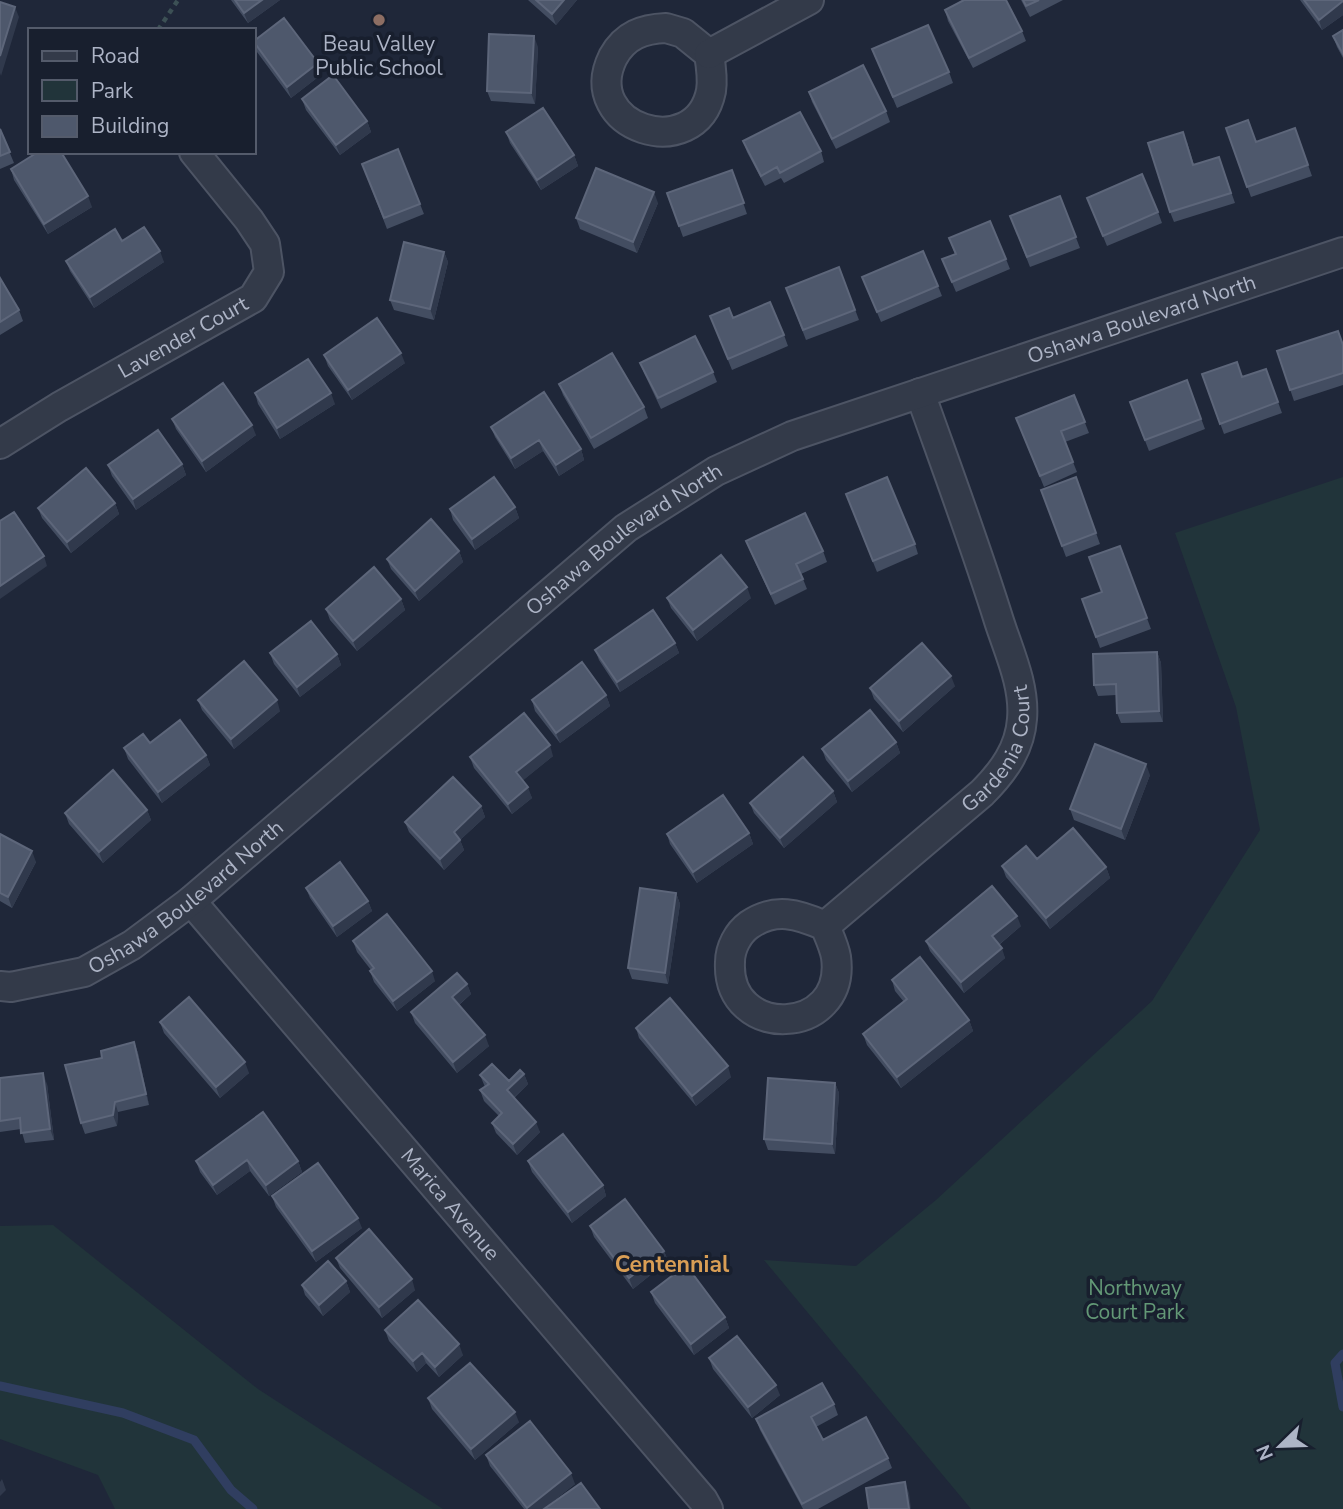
<svg xmlns="http://www.w3.org/2000/svg" width="1343" height="1509" viewBox="0 0 1343 1509" font-family="'Nunito Sans',sans-serif">
	<style>
		.green { fill: #21343a }
		.lines { fill: none; stroke-linecap: round; stroke-linejoin: round }
		.stream { stroke: #303e60; stroke-width: 9 }
		.minor-casing { stroke: #4d5464; stroke-width: 32 }
		.path { stroke: #3c5055; stroke-width: 4.5; stroke-dasharray: 5 5; stroke-linecap: butt }
		.minor { stroke: #333a49; stroke-width: 28 }
		.wall { fill: #434d61 }
		.shaded-wall { fill: #30394c }
		.building { fill: #4e586c; stroke: #5d667a; stroke-width: 2 }
		.education-dot { fill: #8d6e63; stroke: #181f2e; stroke-width: 2.5 }
		.labels { text-anchor: middle; dominant-baseline: central; stroke-width: 7; stroke-linejoin: round; paint-order: stroke }
		.poi-label { font-size: 21px; fill: #adb4c6; stroke: #181f2e }
		.street-label { font-size: 21px; fill: #adb4c6; stroke: #181f2e }
		.park-label { font-size: 21px; fill: #639876; stroke: #181f2e }
		.neighbourhood-label { font-size: 23px; font-weight: bold; fill: #d99e55; stroke: #181f2e }
	</style>
	<rect width="100%" height="100%" fill="#1f2739"/>
	<path class="green" d="M1343,477V1509H971L764,1260L856,1266L936,1200L1152,1001L1260,830L1236,707L1175,533Z
		M53,1225L258,1389L443,1509H115L98,1475L0,1439V1226Z"/>
	<g class="lines">
		<path class="stream" d="M1343,1354L1335,1363L1343,1407
			M0,1386L123,1413L194,1440L231,1490L253,1509"/>
		<g class="minor-casing">
			<g id="minor">
				<path d="M666,28L683,33L709,54C711,66 713,79 711,91C696,165 578,128 613,57C625,35 643,29 666,28Z"/>
				<path d="M709,54L809,0"/>
				<path id="s1" d="M0,444L59,407L253,298L269,272L265,244L249,220L194,152"/>
				<path id="s2" d="M191,901L703,1500L708,1509"/>
				<path id="s3" d="M825,926C798,914 775,907 749,925C738,933 730,948 730,962C726,1041 847,1037 836,957C834,946 829,936 825,926L982,793C1003,772 1020,749 1022,719C1025,686 1009,652 999,621C975,544 947,469 920,393"/>
				<path id="s4" d="M0,986L11,987L84,972L132,945L191,901L626,528L716,471L792,436L1343,252"/>
			</g>
		</g>
		<path class="path" d="M158,30L178,0"/>
		<use href="#minor" class="minor"/>
	</g>
	<path class="wall" d="M231,0H280L248,23Z
		M528,0H577L556,25Z
		M1021,0H1063L1030,17Z
		M1300,0H1343V15L1322,30Z
		M945,10L1022,31L1026,41L973,68L948,21Z
		M1343,30V58L1337,47L1333,36Z
		M254,43L318,63L322,74L291,98L257,52Z
		M538,47L535,104L491,101L487,91Z
		M872,49L949,72L953,83L897,108Z
		M809,92L886,111L890,122L836,149L812,102Z
		M302,99L367,121L371,132L340,155L306,110Z
		M1226,128L1256,142L1295,128L1312,176L1251,197Z
		M0,129L14,163L0,169Z
		M506,132L574,155L578,166L541,190L510,143Z
		M743,141L821,151L824,162L784,183L781,178L765,186L747,152Z
		M1187,142L1194,165L1219,157L1235,203L1174,222L1170,212Z
		M398,149L424,214L387,229L362,164Z
		M11,169L92,207L48,234L14,180Z
		M732,170L747,214L683,237L667,193Z
		M1060,196L1080,248L1030,267L1010,216Z
		M1087,198L1158,212L1162,223L1107,246Z
		M658,203L637,253L580,229L576,218Z
		M949,238L1006,259L1010,269L956,292L942,259L955,254Z
		M122,241L164,262L94,308L70,271L66,261Z
		M444,252L448,262L434,320L394,310L390,300Z
		M839,267L859,320L806,340L786,288Z
		M862,277L938,286L942,296L881,322Z
		M0,278L19,310L23,321L0,335Z
		M710,316L733,318L784,335L788,346L732,370Z
		M1343,344V385L1294,401L1277,351Z
		M324,355L405,363L352,400L328,366Z
		M640,363L713,372L717,382L661,409L644,373Z
		M1266,369L1282,413L1224,434L1202,374L1242,377Z
		M1187,380L1205,429L1149,451L1130,402Z
		M559,384L644,407L648,418L594,449L563,395Z
		M255,393L335,404L280,439L258,404Z
		M1074,395L1089,433L1065,442L1077,472L1044,487L1020,428Z
		M172,419L256,435L206,472L176,429Z
		M491,427L581,449L584,460L559,476L543,451L515,469L495,437Z
		M182,464L186,475L136,510L112,476L108,465Z
		M1076,477L1100,544L1066,557L1041,490Z
		M115,503L119,514L71,553L42,518L38,508Z
		M850,505L915,544L918,554L877,572Z
		M515,507L519,518L475,550L453,520L450,509Z
		M746,541L823,551L827,562L801,574L807,589L775,605L750,551Z
		M1120,546L1151,629L1100,648L1082,599L1102,592Z
		M459,551L463,562L419,601L391,569L387,559Z
		M667,598H751L697,641L671,608Z
		M401,599L405,610L357,651L330,620L326,609Z
		M675,643L679,653L620,692L599,660L595,650Z
		M1157,652L1161,663L1163,722L1121,723L1117,713L1116,695L1098,696L1094,685Z
		M270,653L337,654L341,665L300,697L274,664Z
		M955,686L903,732L874,699L870,688Z
		M606,695L610,706L560,743L535,711L532,700Z
		M198,700L280,711L234,749L202,710Z
		M896,742L900,753L852,792L826,760L822,749Z
		M150,743L206,755L210,765L162,803L128,759L124,748Z
		M553,756L523,780L532,798L512,814L474,768L470,757Z
		M1150,775L1125,840L1074,820L1070,809Z
		M833,791L837,802L784,848L754,813L750,803Z
		M481,806L485,817L460,840L464,850L444,870L409,832L405,822Z
		M147,810L151,820L103,863L69,824L65,813Z
		M749,833L753,844L697,883L670,844L667,834Z
		M0,834L36,862L12,908L0,901Z
		M1037,859L1106,867L1110,878L1050,929L1006,877L1002,866Z
		M306,888L368,901L372,911L337,937L310,898Z
		M676,893L680,904L668,984L632,979L628,968Z
		M1021,926L999,945L1005,958L964,993L930,951L926,941Z
		M353,941L435,981L397,1011L374,982L370,971L371,970L357,952Z
		M892,980L969,1020L973,1031L901,1088L867,1045L863,1034L904,1002L895,991Z
		M467,984L471,994L459,1005L489,1046L457,1073L415,1023L411,1012Z
		M160,1022L249,1073L220,1098L164,1033Z
		M636,1028L731,1077L696,1106L639,1038Z
		M134,1042L138,1053L149,1105L118,1112L117,1126L85,1134L81,1123L102,1058Z
		M524,1074L528,1084L514,1098L540,1132L517,1155L496,1133L492,1123L499,1116L484,1101L480,1090L485,1087L480,1075L509,1081Z
		M0,1078L47,1084L54,1140L25,1143L21,1129L0,1132Z
		M835,1083L839,1093L835,1154L768,1150L764,1139Z
		M196,1161H298L302,1172L269,1196L250,1171L217,1195L200,1172Z
		M528,1161L603,1185L606,1196L572,1223L532,1172Z
		M272,1196L362,1228L316,1262L276,1207Z
		M590,1226L664,1251L668,1261L633,1289L594,1237Z
		M336,1258L415,1290L382,1318L340,1268Z
		M346,1281L350,1292L323,1316L305,1295L302,1285Z
		M651,1292L725,1317L729,1328L694,1355L655,1303Z
		M385,1330L463,1355L439,1377L426,1363L417,1372L389,1341Z
		M709,1358L780,1395L752,1418L713,1369Z
		M428,1398L519,1422L475,1460L432,1409Z
		M834,1404L838,1415L816,1427L823,1440L888,1458L892,1468L818,1509H803L760,1430L756,1419Z
		M486,1455L575,1484L543,1509H524L490,1466Z"/>
	<path class="shaded-wall" d="M262,0H280L248,23L244,13Z
		M564,0H577L556,25L552,14Z
		M1343,1V15L1322,30L1319,20Z
		M15,7L19,17L1,76L0,73V56Z
		M534,36L538,47L535,104L531,93Z
		M318,63L322,74L291,98L287,87Z
		M367,121L371,132L340,155L336,145Z
		M574,155L578,166L541,190L537,180Z
		M654,192L658,203L637,253L633,242Z
		M88,196L92,207L48,234L44,224Z
		M160,251L164,262L94,308L90,297Z
		M444,252L448,262L434,320L430,309Z
		M401,353L405,363L352,400L348,390Z
		M331,393L335,404L280,439L277,428Z
		M252,425L256,435L206,472L202,461Z
		M539,440L543,451L515,469L511,458Z
		M581,449L584,460L559,476L556,465Z
		M182,464L186,475L136,510L133,499Z
		M115,503L119,514L71,553L67,542Z
		M515,507L519,518L475,550L472,539Z
		M459,551L463,562L419,601L415,591Z
		M44,556L47,566L0,599V586Z
		M747,587L751,598L697,641L693,630Z
		M401,599L405,610L357,651L353,641Z
		M675,643L679,653L620,692L617,682Z
		M1157,652L1161,663L1163,722L1159,711Z
		M337,654L341,665L300,697L297,687Z
		M951,676L955,686L903,732L899,721Z
		M606,695L610,706L560,743L556,733Z
		M277,700L280,711L234,749L231,739Z
		M896,742L900,753L852,792L848,781Z
		M550,745L553,756L520,783L516,772Z
		M206,755L210,765L162,803L158,792Z
		M1146,764L1150,775L1125,840L1121,829Z
		M528,787L532,798L512,814L508,804Z
		M833,791L837,802L784,848L780,838Z
		M481,806L485,817L460,840L464,850L444,870L440,859L454,832Z
		M147,810L151,820L103,863L99,852Z
		M749,833L753,844L697,883L693,872Z
		M32,851L36,862L12,908L8,897Z
		M1106,867L1110,878L1050,929L1046,918Z
		M676,893L680,904L668,984L665,973Z
		M368,901L372,911L337,937L333,926Z
		M1017,916L1021,926L996,947L992,936Z
		M1002,948L1005,958L964,993L961,982Z
		M432,971L435,981L397,1011L393,1001Z
		M467,984L471,994L456,1007L452,997Z
		M969,1020L973,1031L901,1088L897,1077Z
		M485,1035L489,1046L457,1073L453,1062Z
		M134,1042L138,1053L149,1105L146,1094Z
		M245,1062L249,1073L220,1098L216,1087Z
		M728,1066L731,1077L696,1106L692,1096Z
		M43,1073L47,1084L54,1140L50,1129Z
		M524,1074L528,1084L510,1101L507,1090Z
		M835,1083L839,1093L835,1154L832,1144Z
		M115,1102L118,1112L117,1126L113,1115Z
		M536,1122L540,1132L517,1155L513,1144Z
		M247,1160L250,1171L217,1195L213,1185Z
		M298,1161L302,1172L269,1196L266,1185Z
		M603,1185L606,1196L572,1223L568,1212Z
		M358,1218L362,1228L316,1262L312,1251Z
		M664,1251L668,1261L633,1289L629,1278Z
		M412,1279L415,1290L382,1318L379,1307Z
		M346,1281L350,1292L323,1316L319,1305Z
		M725,1317L729,1328L694,1355L691,1344Z
		M459,1344L463,1355L439,1377L435,1367Z
		M422,1353L426,1363L417,1372L413,1361Z
		M776,1385L780,1395L752,1418L748,1407Z
		M515,1412L519,1422L475,1460L471,1449Z
		M571,1473L575,1484L543,1509H528L527,1508Z
		M2,1479L6,1490L0,1496V1482Z
		M905,1482L909,1493L911,1509H909Z"/>
	<path class="building" d="M235,0H262L244,13Z
		M536,0H564L552,14Z
		M964,0H1006L1022,31L969,58L945,10Z
		M1023,0H1039L1026,6Z
		M1304,0H1343V1L1319,20Z
		M0,2L15,7L0,56Z
		M284,18L318,63L287,87L254,42V41Z
		M928,25L949,72L893,97L872,49Z
		M1343,30V54L1333,36Z
		M489,34L534,36L531,93L487,91Z
		M863,65L886,111L832,139L809,92Z
		M333,75L367,121L336,145L302,99Z
		M543,108L574,155L537,180L506,132Z
		M800,112L821,151L780,173L777,167L761,176L743,141Z
		M1248,120L1256,142L1295,128L1308,165L1247,187L1226,128Z
		M0,129L10,152L0,156Z
		M1183,132L1193,165L1219,157L1231,193L1170,212L1148,143Z
		M398,149L420,204L384,218L362,164Z
		M38,152H61L88,196L44,224L11,169Z
		M596,168L654,192L633,242L576,218Z
		M732,170L744,203L679,226L667,193Z
		M1142,174L1158,212L1103,236L1087,198Z
		M1060,196L1076,237L1027,257L1010,216Z
		M990,221L1006,259L952,282L942,259L956,254L949,238Z
		M144,227L160,251L90,297L66,261L115,229L122,241Z
		M404,242L444,252L430,309L390,300Z
		M923,251L938,286L877,312L862,277Z
		M839,267L855,310L803,330L786,288Z
		M0,278L19,310L0,322Z
		M770,302L784,335L728,359L710,316L729,308L733,318Z
		M377,318L401,353L348,390L324,355Z
		M1338,331L1343,345V373L1290,390L1277,351Z
		M695,336L713,372L658,398L640,363Z
		M612,353L644,407L591,438L559,384Z
		M308,359L331,393L277,428L255,393Z
		M1237,362L1242,377L1266,369L1278,402L1220,424L1202,374Z
		M1187,380L1201,419L1145,440L1130,402Z
		M223,383L252,425L202,461L172,419Z
		M544,392L581,449L556,465L539,440L511,458L491,427Z
		M1074,395L1085,422L1061,431L1073,462L1040,476L1016,418Z
		M158,430L182,464L133,499L108,465Z
		M86,468L115,503L67,542L38,508Z
		M494,477L515,507L472,539L450,509Z
		M887,477L915,544L873,561L846,494Z
		M1076,477L1096,533L1062,546L1041,490Z
		M14,512L44,556L0,586V521Z
		M805,513L823,551L796,564L803,579L771,594L746,541Z
		M431,519L459,551L415,591L387,559Z
		M1120,546L1147,618L1096,637L1082,599L1102,592L1089,557Z
		M721,555L747,587L693,630L667,598Z
		M374,567L401,599L353,641L326,609Z
		M653,610L675,643L617,682L595,650Z
		M311,621L337,654L297,687L270,653Z
		M922,643L951,676L899,721L870,688Z
		M1157,652L1159,711L1117,713L1116,684L1094,685L1093,654Z
		M244,661L277,700L231,739L198,700Z
		M582,662L606,695L556,733L532,700Z
		M870,710L896,742L848,781L822,749Z
		M524,713L550,745L516,772L528,787L508,804L470,757Z
		M180,720L206,755L158,792L124,748L143,734L150,743Z
		M1095,744L1146,764L1121,829L1070,809Z
		M803,757L833,791L780,838L750,803Z
		M113,770L147,810L99,852L65,813Z
		M453,777L481,806L454,832L460,840L440,859L405,822Z
		M723,795L749,833L693,872L667,834Z
		M1073,828L1106,867L1046,918L1002,866L1026,846L1037,859Z
		M0,834L32,851L8,897L0,893Z
		M340,862L368,901L333,926L306,888Z
		M992,886L1017,916L992,936L1002,948L961,982L926,941Z
		M640,888L676,893L665,973L628,968Z
		M387,914L432,971L393,1001L370,971L374,968L353,941Z
		M920,957L969,1020L897,1077L863,1034L907,999L892,980Z
		M457,973L467,984L452,997L485,1035L453,1062L411,1012Z
		M189,997L245,1062L216,1087L160,1022Z
		M670,998L728,1066L692,1096L636,1028Z
		M134,1042L146,1094L115,1102L113,1115L81,1123L65,1065L102,1058L101,1051Z
		M492,1064L509,1081L520,1070L524,1074L507,1090L536,1122L513,1144L492,1123L502,1113L480,1090L489,1084L480,1075Z
		M43,1073L50,1129L21,1133L20,1118L0,1121V1078Z
		M768,1078L835,1083L832,1144L764,1139Z
		M263,1112L298,1161L266,1185L247,1160L213,1185L196,1161Z
		M563,1134L603,1185L568,1212L528,1161Z
		M318,1163L358,1218L312,1251L272,1196Z
		M625,1199L664,1251L629,1278L590,1226Z
		M369,1229L412,1279L379,1307L336,1258Z
		M328,1261L346,1281L319,1305L302,1285Z
		M686,1265L725,1317L691,1344L651,1292Z
		M418,1300L459,1344L435,1367L422,1353L413,1361L385,1330Z
		M737,1336L776,1385L748,1407L709,1358Z
		M470,1363L515,1412L471,1449L428,1398Z
		M822,1383L834,1404L811,1417L823,1440L866,1417L888,1458L802,1504L756,1419Z
		M530,1421L571,1473L527,1508L486,1455Z
		M905,1482L909,1509H869L866,1488Z
		M581,1483L600,1509H544Z"/>
	<circle class="education-dot" cx="379" cy="20" r="7"/>
	<g class="labels">
		<g class="poi-label">
			<text x="379" y="44">Beau Valley<tspan x="379" dy="24">Public School</tspan></text>
		</g>
		<g class="street-label">
			<text stroke="none"><textPath href="#s4" startOffset="1346">Oshawa Boulevard North</textPath></text>
			<text stroke="none"><textPath href="#s1" startOffset="212">Lavender Court</textPath></text>
			<text stroke="none"><textPath href="#s4" startOffset="779">Oshawa Boulevard North</textPath></text>
			<text stroke="none"><textPath href="#s3" startOffset="592">Gardenia Court</textPath></text>
			<text stroke="none"><textPath href="#s4" startOffset="212">Oshawa Boulevard North</textPath></text>
			<text stroke="none"><textPath href="#s2" startOffset="399">Marica Avenue</textPath></text>
		</g>
		<g class="park-label">
			<text x="1135" y="1288">Northway<tspan x="1135" dy="24">Court Park</tspan></text>
		</g>
		<g class="neighbourhood-label">
			<text x="672" y="1264">Centennial</text>
		</g>
	</g>
	<rect x="28" y="28" width="228" height="126" fill="#181f2e" stroke="#545b6b" stroke-width="2"/>
	<rect x="42" y="51" width="35" height="10" fill="#333a49" stroke="#545b6b" stroke-width="2"/>
	<text x="91" y="63" font-size="21" fill="#adb4c6">Road</text>
	<rect x="42" y="80" width="35" height="21" fill="#21343a" stroke="#545b6b" stroke-width="2"/>
	<text x="91" y="98" font-size="21" fill="#adb4c6">Park</text>
	<rect x="42" y="116" width="35" height="21" fill="#4e586c" stroke="#545b6b" stroke-width="2"/>
	<text x="91" y="133" font-size="21" fill="#adb4c6">Building</text>
	<g transform="translate(1280 1446) rotate(247)" stroke="#181f2e" stroke-width="5" paint-order="stroke">
	<path d="M0-5L12 26L0 18L-12 26Z" fill="#adb4c6"/>
	<text y="-10" font-size="19" font-weight="bold" text-anchor="middle" fill="#adb4c6">N</text>
	</g>
</svg>
